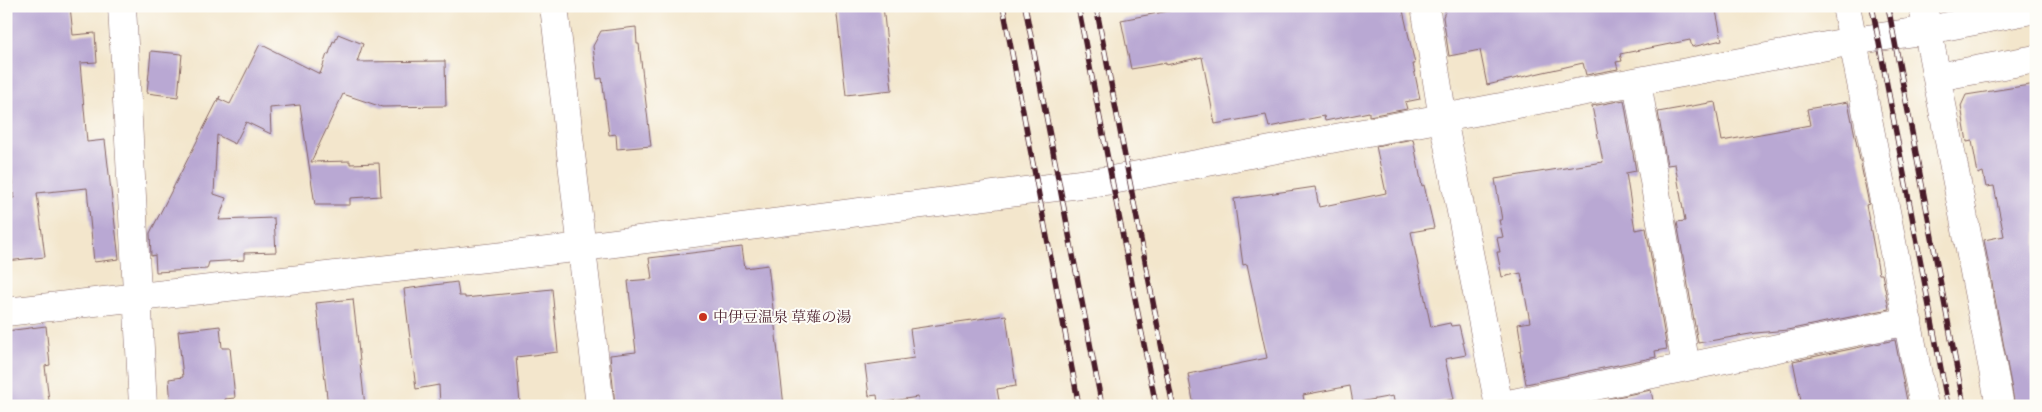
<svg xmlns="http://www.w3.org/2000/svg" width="2042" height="412" viewBox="0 0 2042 412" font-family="'IM FELL English','Noto Serif JP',serif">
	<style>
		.building { fill: #b9a8d3 }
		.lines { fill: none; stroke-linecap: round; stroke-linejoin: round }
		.minor-casing { stroke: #856563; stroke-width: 29 }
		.minor { stroke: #fff; stroke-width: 28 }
		.rail-casing { stroke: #4a1f2b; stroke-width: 5.5 }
		.rail { stroke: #fdfcf7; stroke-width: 4; stroke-dasharray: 11; stroke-linecap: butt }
		.poi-dot { fill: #c8321e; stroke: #fdfcf7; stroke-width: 2 }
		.labels { text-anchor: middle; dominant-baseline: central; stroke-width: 4; stroke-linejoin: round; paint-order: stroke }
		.poi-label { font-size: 15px; fill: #4a1f2b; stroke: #fdfcf7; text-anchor: start }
	</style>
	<rect width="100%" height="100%" fill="#fdfcf7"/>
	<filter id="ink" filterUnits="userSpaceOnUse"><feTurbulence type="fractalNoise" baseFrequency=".02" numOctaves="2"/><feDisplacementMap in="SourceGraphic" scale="10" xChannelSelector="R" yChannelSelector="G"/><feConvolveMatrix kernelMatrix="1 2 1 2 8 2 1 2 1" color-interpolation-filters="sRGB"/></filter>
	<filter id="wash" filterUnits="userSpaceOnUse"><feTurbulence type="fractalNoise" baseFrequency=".0096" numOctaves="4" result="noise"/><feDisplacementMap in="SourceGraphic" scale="20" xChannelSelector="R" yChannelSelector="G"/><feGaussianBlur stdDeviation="1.12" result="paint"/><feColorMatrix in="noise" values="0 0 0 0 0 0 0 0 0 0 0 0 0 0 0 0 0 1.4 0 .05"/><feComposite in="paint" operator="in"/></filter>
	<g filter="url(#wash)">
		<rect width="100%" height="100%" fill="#f3e6cc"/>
		<g id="blocks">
			<path class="building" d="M6,6H70L73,35L95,33L97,62L80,63L87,142L105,140L119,259L94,262L87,188L37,193L45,257L6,261V199L14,198L6,123Z
				M836,6H883L892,90L846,95Z
				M1195,6H1402L1415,64H1413L1420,99L1405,102L1407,109L1369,116V112L1325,121L1324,116L1269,127L1266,115L1215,124L1202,57L1166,65V63L1131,69L1121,20Z
				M1447,6H1715L1722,40L1692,47L1690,40L1620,54L1622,61L1616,62L1618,69L1586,75L1583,63L1487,85L1480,50L1449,56L1443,17Z
				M636,27L637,44H639L651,146L617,149L616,134L609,135L602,78L597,79L593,46L601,31Z
				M338,34L363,44L357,62L445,61L446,106L382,107L343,94L311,162L350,161V164L379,163L381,196L350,198V205H315L300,105L270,108L271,134L246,122L235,144L217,135L214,194L226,198L219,220L274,218L276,252L244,253V260L209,262L207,269L156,272L155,255L151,256L150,233L220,96L219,99L230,104L260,44L320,74L327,54H329L333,41L335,42Z
				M151,51L182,54L178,97L147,93Z
				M2036,84V406H2015L1984,240L2004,236L1994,186L1986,187L1983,172L1978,174L1972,141L1967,142L1961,106L1966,95Z
				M1624,100L1636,171L1626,173L1635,230L1646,228L1667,349L1655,351L1656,357L1526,384L1520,351L1522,350L1518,324L1530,322L1521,273L1502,277L1497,252H1500L1497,238L1503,237L1499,220H1502L1495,179L1603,162L1592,106Z
				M1715,102L1722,141L1810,125L1807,109L1848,102L1869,204L1866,205L1879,274H1882L1889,309L1787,330L1756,333L1698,343L1677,222L1685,221L1675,164L1667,165L1658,112Z
				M1413,139L1422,186L1424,185L1434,228L1411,232L1431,327L1450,323L1451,326L1459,325L1466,355L1445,359L1454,399L1419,406H1395L1393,396L1353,403L1350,386L1303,395L1305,406H1194L1188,374L1267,358L1247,264L1243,265L1234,199L1315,187L1319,207L1386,193L1376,146Z
				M742,247L745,268L768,265L784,406H615L610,355L636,352L628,281L652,279L649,258Z
				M457,282L459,296H465V298L552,289L558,352L516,357L520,403L505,406H440L439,385L416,389L404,289Z
				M353,299L365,406H328L316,303Z
				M1006,315L1016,386L997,389L1000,406H919L918,397L878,403L877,395L869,396L865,365L914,358L910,329Z
				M46,326L50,365L45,366L49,401L6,406V331Z
				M220,326L222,348H230L235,398L225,399V402L171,406L169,379L183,377L178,331Z
				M1895,340L1908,406H1802L1793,361Z
				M1651,390L1654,406H1610L1608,399Z"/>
		</g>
	</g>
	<g filter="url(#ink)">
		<use href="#blocks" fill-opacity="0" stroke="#856563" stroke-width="1"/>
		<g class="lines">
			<g class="minor-casing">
				<path id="minor" d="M122,6L143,406
					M554,6L600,406
					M1425,6L1443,119L1499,406
					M1846,6L1924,406
					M1923,6L2000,406
					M1937,77L2036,59
					M1637,82L1686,367
					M6,312L583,247L1112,180L1853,41L1928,30L2036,9
					M1499,406L1908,321"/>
			</g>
			<use href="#minor" class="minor"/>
			<g class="rail-casing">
				<path id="rail" d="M1003,6L1079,406
					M1025,6L1102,406
					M1078,6L1156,406
					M1096,6L1173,406
					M1872,6L1948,406
					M1888,6L1964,406"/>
			</g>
			<use href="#rail" class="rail"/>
		</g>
	</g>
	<circle class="poi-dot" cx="703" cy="317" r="5"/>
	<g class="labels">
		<g class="poi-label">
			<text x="713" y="317">中伊豆温泉 草薙の湯</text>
		</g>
	</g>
	<rect width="2042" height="412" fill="none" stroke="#fdfcf7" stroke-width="25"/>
</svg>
